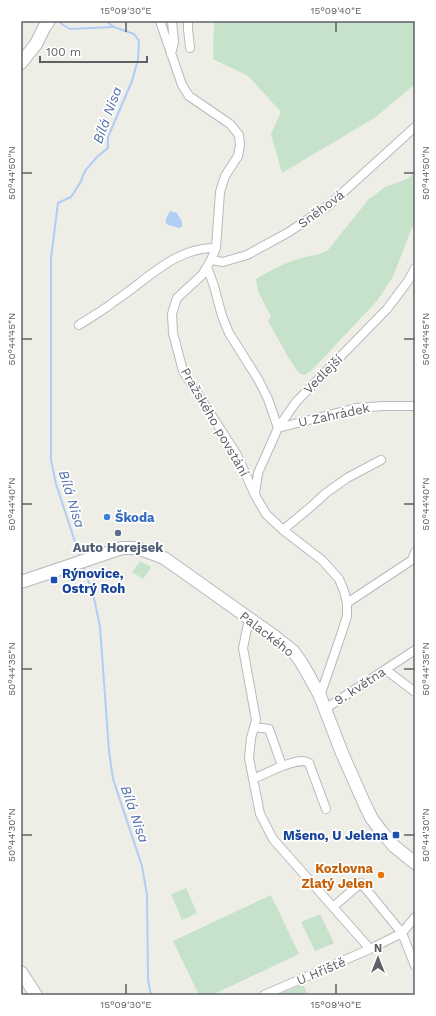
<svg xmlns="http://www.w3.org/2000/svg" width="436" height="1016" viewBox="0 0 436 1016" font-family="'Work Sans',sans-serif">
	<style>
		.green { fill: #c6e2ca }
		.water { fill: #b0cdf5 }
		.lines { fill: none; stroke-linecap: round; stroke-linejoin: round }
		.stream { stroke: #b0cdf5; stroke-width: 2 }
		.street-casing { stroke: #b8babe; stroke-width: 10 }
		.secondary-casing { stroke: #b8b9be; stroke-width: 14 }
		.street { stroke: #fff; stroke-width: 8 }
		.secondary { stroke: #fff; stroke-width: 12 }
		.ticks { fill: none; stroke: #5e6065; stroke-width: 1.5 }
		.shop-dot { fill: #3f7fe0; stroke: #fff; stroke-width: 1.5 }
		.service-dot { fill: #5c6f8a; stroke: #fff; stroke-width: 1.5 }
		.transit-dot { fill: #1a4fb4; stroke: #fff; stroke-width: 1.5 }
		.food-dot { fill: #e8710a; stroke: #fff; stroke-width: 1.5 }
		.labels { text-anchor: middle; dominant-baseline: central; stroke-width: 3.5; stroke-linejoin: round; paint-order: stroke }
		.street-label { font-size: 13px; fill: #5e6065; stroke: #fff }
		.shop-label { font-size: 13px; font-weight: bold; fill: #366cbe; stroke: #fff; text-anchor: start }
		.service-label { font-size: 13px; font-weight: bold; fill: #4e5e75; stroke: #fff }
		.transit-label { font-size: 13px; font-weight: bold; fill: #164399; stroke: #fff; text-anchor: start }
		.food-label { font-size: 13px; font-weight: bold; fill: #c56008; stroke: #fff; text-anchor: end }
		.water-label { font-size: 14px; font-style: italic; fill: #5272ad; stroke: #fff }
		.neatline { fill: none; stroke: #5e6065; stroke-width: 1.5 }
		.ticks-label { font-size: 10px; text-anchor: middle; fill: #5e6065 }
	</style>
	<rect width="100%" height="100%" fill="#eeeee6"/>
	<path class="green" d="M214,21H415V84L376,117L282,173L271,134L281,112L248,76L213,59Z
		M415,171V224L411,230L393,277L385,289L376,302L311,371L304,375L300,374L296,369L287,355L268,321L271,317L258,291L256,279C268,272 282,264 295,260C306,256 318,256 328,250L368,200L385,187L405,180L411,176Z
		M140,561L151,567L143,579L132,572Z
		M186,888L197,913L182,920L171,894Z
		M271,895L299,954L212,995H199L173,941Z
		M320,914L334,943L315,951L301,922Z
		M303,984L308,995H277Z"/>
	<path class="water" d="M170,211L177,213L182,222V227L179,228L166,224C165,219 168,215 170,211Z"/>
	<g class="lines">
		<path class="stream" d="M59,21L63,25L70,29L113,27
			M80,557L56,484L51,460V258L58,203L71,197L80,183L85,171L97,157L108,148V137L132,81L138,59L139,41L134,34L114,27L106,21
			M83,565L94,598L100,627L109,751L113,779L142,866L147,895L148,980L151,995"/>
		<g class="street-casing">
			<path id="street" d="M160,21L182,85L189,96L230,124L239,135L240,145L238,156L225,176L220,192L216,248L211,260L202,275L177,298L172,314L173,333L183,371L237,455L255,495L266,514L283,530L322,560L339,579L344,591L347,603V616L342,632L320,696
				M188,21V29L190,48
				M171,54L174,42L172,21
				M211,260L223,262L247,255L289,232L329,205L415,127
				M207,267L214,286L222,316L229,333L258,379L268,399L278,428L356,408L383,406H415
				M79,325C91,317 104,310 115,301C147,280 175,247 216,248
				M255,494L258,473L278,428L296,402L387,309L408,281L415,268
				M283,530L313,505L326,493L347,478L381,460
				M347,603L412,560L415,552
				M249,619L243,648L256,720L251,738L249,758L260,814L273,839L370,949
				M386,670L415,692
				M325,709L415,650
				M282,766C290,764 301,758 309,763L326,809
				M253,779L282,766L269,729L255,727
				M333,907L361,883L402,933L415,966
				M264,995L370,949L402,933L415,917"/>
		</g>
		<g class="secondary-casing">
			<path id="secondary" d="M21,63L36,44L44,28L49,21
				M21,582L122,548H132L140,549L164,558L274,636L293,651L301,662L308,674L320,696L342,753L365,805L372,819L381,831L394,846L415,863
				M21,972L36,995"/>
		</g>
		<use href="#street" class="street"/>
		<use href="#secondary" class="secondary"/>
	</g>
	<path class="ticks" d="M126,22V32M336,22V32M22,173H32M404,173H414M22,339H32M404,339H414M22,504H32M404,504H414M22,669H32M404,669H414M22,835H32M404,835H414M126,984V994M336,984V994"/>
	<circle class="shop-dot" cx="107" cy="517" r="4"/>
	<circle class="service-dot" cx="118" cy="533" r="4"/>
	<g class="transit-dot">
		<rect x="50" y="576" width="8" height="8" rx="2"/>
		<rect x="392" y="831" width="8" height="8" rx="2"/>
	</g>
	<circle class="food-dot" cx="381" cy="875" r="4"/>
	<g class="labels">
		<g class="street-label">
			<text transform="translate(321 209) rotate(-37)">Sněhová</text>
			<text transform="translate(323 374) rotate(-45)">Vedlejší</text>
			<text transform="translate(334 415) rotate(-12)">U Zahrádek</text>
			<text transform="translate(215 422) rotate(60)">Pražského povstání</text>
			<text transform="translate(267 634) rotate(38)">Palackého</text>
			<text transform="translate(360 686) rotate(-33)">9. května</text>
			<text transform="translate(321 971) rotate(-23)">U Hřiště</text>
		</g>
		<g class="shop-label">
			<text x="115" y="517">Škoda</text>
		</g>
		<g class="service-label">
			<text x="118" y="547">Auto Horejsek</text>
		</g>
		<g class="transit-label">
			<text x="62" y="573">Rýnovice,<tspan x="62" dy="15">Ostrý Roh</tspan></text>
			<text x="388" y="835" text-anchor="end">Mšeno, U Jelena</text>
		</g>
		<g class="food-label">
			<text x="373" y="868">Kozlovna<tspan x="373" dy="15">Zlatý Jelen</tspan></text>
		</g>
		<g class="water-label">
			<text transform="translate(107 115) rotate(-70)">Bílá Nisa</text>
			<text transform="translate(72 499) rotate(73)">Bílá Nisa</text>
			<text transform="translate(135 814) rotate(71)">Bílá Nisa</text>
		</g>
	</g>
	<rect width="436" height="1016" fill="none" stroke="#ffffff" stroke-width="44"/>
	<g transform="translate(378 958)" stroke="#ffffff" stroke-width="3" paint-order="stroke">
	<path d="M0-3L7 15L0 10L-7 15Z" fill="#5e6065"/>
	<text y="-6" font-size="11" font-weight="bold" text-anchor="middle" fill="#5e6065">N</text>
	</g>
	<path d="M40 56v6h107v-6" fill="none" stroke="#5e6065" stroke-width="2"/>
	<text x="46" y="56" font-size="12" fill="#5e6065" stroke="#ffffff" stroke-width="3" paint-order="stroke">100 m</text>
	<rect x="22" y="22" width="392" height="972" class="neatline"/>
	<g class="ticks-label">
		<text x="126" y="14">15°09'30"E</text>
		<text x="336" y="14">15°09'40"E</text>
		<text transform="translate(11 173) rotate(-90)" y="4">50°44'50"N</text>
		<text transform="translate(425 173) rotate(-90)" y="4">50°44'50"N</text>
		<text transform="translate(11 339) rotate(-90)" y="4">50°44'45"N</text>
		<text transform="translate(425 339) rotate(-90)" y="4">50°44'45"N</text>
		<text transform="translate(11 504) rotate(-90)" y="4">50°44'40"N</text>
		<text transform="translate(425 504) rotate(-90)" y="4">50°44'40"N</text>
		<text transform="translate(11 669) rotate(-90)" y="4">50°44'35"N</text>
		<text transform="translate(425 669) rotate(-90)" y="4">50°44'35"N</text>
		<text transform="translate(11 835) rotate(-90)" y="4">50°44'30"N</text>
		<text transform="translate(425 835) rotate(-90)" y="4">50°44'30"N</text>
		<text x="126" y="1008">15°09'30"E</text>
		<text x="336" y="1008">15°09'40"E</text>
	</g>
</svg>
